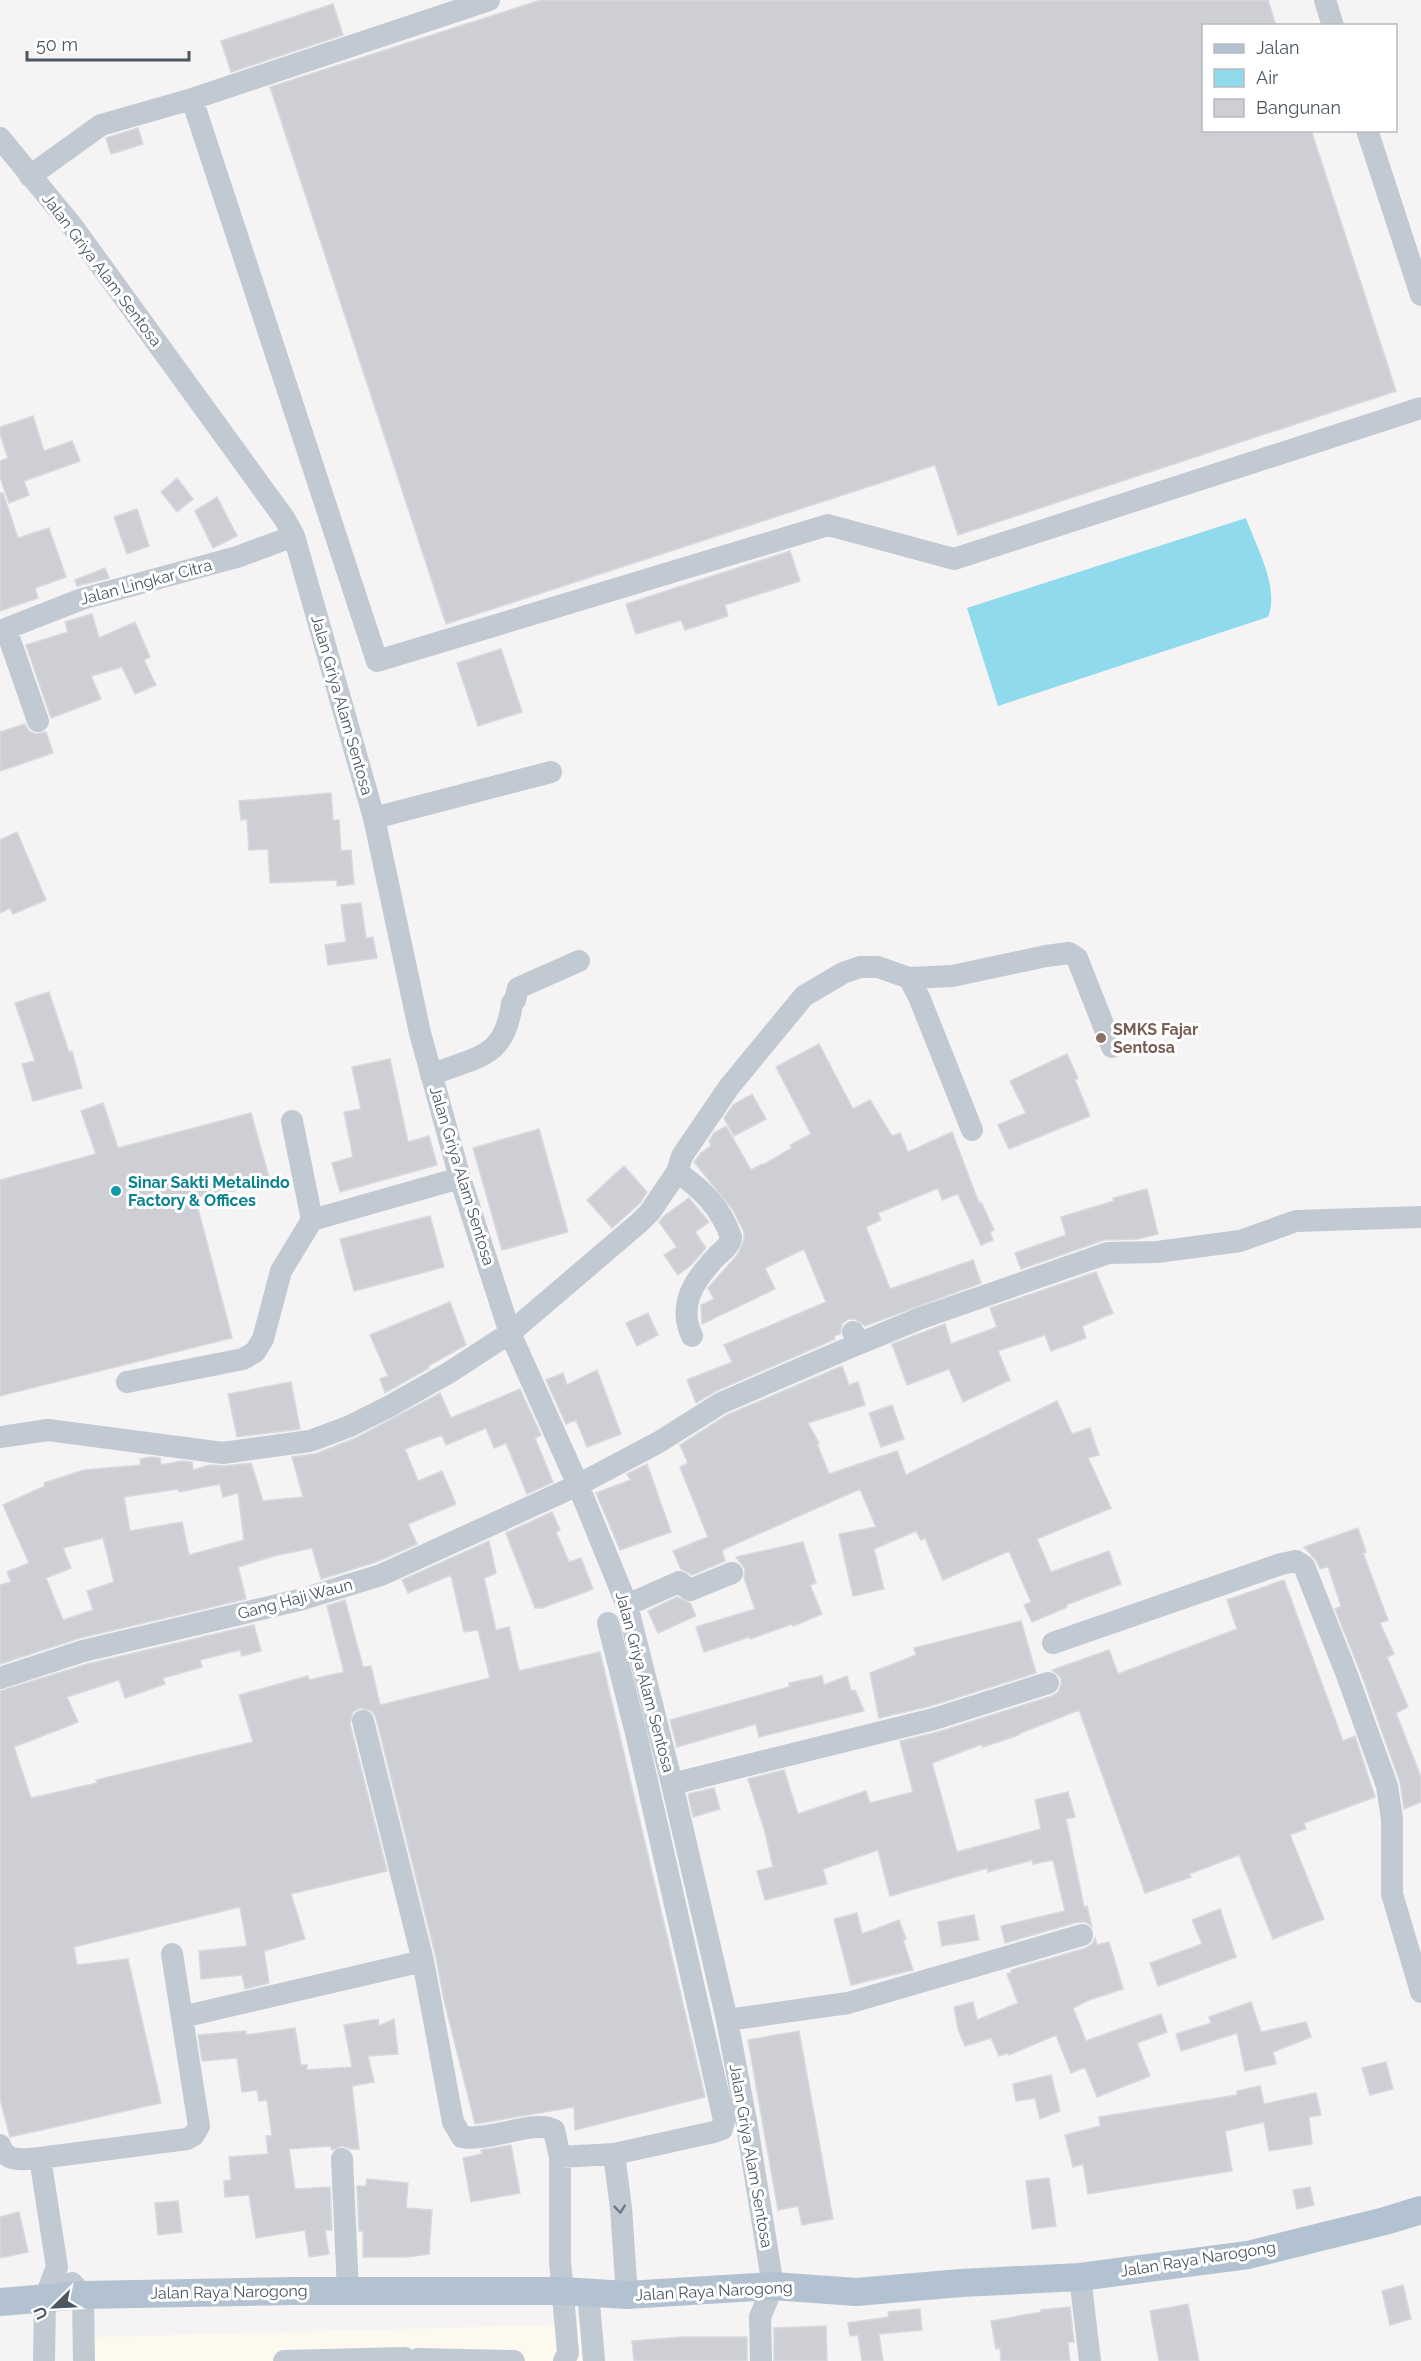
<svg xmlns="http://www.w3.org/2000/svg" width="1421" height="2361" viewBox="0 0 1421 2361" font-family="Raleway,sans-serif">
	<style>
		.commercial { fill: #fdf9ef }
		.water { fill: #90daee }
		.building { fill: #cdcfd5; stroke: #d7d9de; stroke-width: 1.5; fill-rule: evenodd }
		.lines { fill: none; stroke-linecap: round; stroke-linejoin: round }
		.minor { stroke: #c1cad2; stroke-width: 22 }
		.major { stroke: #b3c2d1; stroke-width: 28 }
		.oneway { stroke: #6e7983 }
		.education-dot { fill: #8d6e63; stroke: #fff; stroke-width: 2 }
		.culture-dot { fill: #0f9aa8; stroke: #fff; stroke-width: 2 }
		.labels { text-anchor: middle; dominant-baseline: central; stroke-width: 6; stroke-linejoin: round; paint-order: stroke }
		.street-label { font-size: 16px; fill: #4a5661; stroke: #fff }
		.education-label { font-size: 16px; font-weight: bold; fill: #785e54; stroke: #fff; text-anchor: start }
		.culture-label { font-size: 16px; font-weight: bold; fill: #0d838f; stroke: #fff; text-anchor: start }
	</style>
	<rect width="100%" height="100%" fill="#f5f3f3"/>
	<path class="commercial" d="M581,2324L583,2361H95V2337Z"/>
	<path class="water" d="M1246,518C1256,547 1280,587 1268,617L998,706L967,608Z"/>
	<path class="building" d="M541,0H1268L1276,26H1203V130H1311L1396,391L958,535L935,465L446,624L270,87Z
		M333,4L343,35L231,72L221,41Z
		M138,128L143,144L111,154L106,138Z
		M33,416L44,451L72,441L80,461L24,481L29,495L9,503L0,477V461L8,458L0,434V427Z
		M177,478L193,499L177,512L161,492Z
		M0,493H3L18,538L49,528L66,577L35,588L38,598L0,611Z
		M217,497L237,536L213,548L195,511Z
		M137,509L149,546L127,554L114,517Z
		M790,551L800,581L725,605L728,616L685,630L681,620L636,634L626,604Z
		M105,568L109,578L77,586L75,580Z
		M92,614L99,638L135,622L150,657L144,660L156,685L135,694L122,667L91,676L101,699L51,718L26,645L68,632L65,622Z
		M501,649L522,712L478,726L457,663Z
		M25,724L29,731L35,734L46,732L53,753L0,771V732Z
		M331,793L333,820H339L341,851L351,850L354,884L337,886V880L270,883L268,849L249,850L247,819L241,820L239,801Z
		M17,832L46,900L13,914L10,908L0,913V840Z
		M361,903L366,938L373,937L377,958L328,965L325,945L346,942L341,905Z
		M49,992L69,1052L72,1051L82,1088L33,1101L22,1064L35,1061L15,1003Z
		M819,1044L853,1109L870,1100L892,1136L900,1133L908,1152L952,1132L979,1203L981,1202L994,1230L990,1232L993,1240L981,1245L958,1194L942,1200L938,1188L878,1213L881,1220L866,1227L890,1289L973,1260L981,1283L865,1326L855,1319H848L842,1324L840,1334L834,1336L835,1339L716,1391L696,1403L687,1380L732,1362L724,1345L826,1302L804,1249L765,1268L775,1289L702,1324L701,1305L714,1299L708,1288L738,1254L744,1239V1232L733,1210L694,1162L701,1153L711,1146L709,1141L714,1133L726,1126L751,1170L762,1164L763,1165L792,1148L790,1145L811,1134L776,1067Z
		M1067,1054L1078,1078L1075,1080L1090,1116L1009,1149L998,1125L1026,1113L1010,1081Z
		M390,1059L408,1142L429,1136L437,1165L340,1192L332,1163L353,1157L344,1112L361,1109L352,1067Z
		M752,1094L766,1119L734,1136L724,1118L733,1105Z
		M103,1103L118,1148L251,1113L270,1181L196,1201L232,1338L0,1396V1180L96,1154L81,1111Z
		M539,1129L568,1232L502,1250L473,1148Z
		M624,1166L647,1192L640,1203L612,1228L587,1200Z
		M1147,1189L1158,1234L1138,1239L1104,1240L1021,1269L1015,1253L1066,1235L1061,1217L1114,1201L1113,1198Z
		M689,1198L709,1222L695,1232L706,1248L691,1265L678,1275L664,1255L677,1247L659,1222L664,1216Z
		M430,1216L444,1267L354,1291L340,1239Z
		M1096,1272L1113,1313L1082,1326L1086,1338L1051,1351L1045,1335L998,1351L1010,1380L963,1402L949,1369L907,1385L892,1344L945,1324L951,1344L997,1327L990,1308Z
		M450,1302L466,1345L428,1366L429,1368L385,1393L380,1379L388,1376L370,1335Z
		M648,1313L658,1335L637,1346L626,1323Z
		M842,1366L849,1385L858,1382L865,1405L808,1423L819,1443L817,1444L829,1474L897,1451L906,1475L1057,1401L1072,1434L1090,1428L1099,1455L1088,1458L1111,1508L1037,1539L1051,1572L1109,1551L1121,1584L1066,1605L1067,1607L1032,1622L1024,1605L1031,1602L1009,1551L943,1580L925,1538L921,1540L916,1531L874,1549L884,1589L853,1596L839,1534L876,1527L860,1489L722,1550L725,1561L692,1575L681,1569L673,1551L708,1537L680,1467L688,1463L680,1445L727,1415Z
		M597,1370L621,1434L587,1447L576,1420L566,1424L546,1380L563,1373L567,1385Z
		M291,1382L300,1429L237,1437L228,1394Z
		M520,1389L541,1435L535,1438L553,1482L527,1494L506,1443L494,1448L486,1428L446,1445L442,1435L405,1449L418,1481L442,1471L456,1504L408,1524L417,1544L376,1562L321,1579L312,1548L274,1556L238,1567L246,1599L80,1638L0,1664V1585L11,1582L7,1572L29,1563L3,1505L45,1486L44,1483L84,1470L141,1465L140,1459L151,1457L160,1458L161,1465L182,1461L192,1462L193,1470L210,1465L225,1466L251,1463L263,1501L303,1497L292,1457L315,1454L356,1438L440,1393L451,1418ZM220,1484L223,1497L238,1493L244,1540L189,1555L182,1522L130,1531L124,1497L178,1489L179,1492ZM103,1538L114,1582L87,1591L93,1610L63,1620L46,1578L71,1568L63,1548Z
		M892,1405L904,1439L881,1447L869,1413Z
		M647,1464L671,1532L620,1550L596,1493L631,1480L627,1474Z
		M552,1512L560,1530L556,1532L569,1562L581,1558L593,1589L542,1608H535L506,1533Z
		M1358,1528L1366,1552L1363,1553L1388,1620L1380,1623L1394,1654L1387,1657L1408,1707L1396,1713L1421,1777V1802L1404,1809L1400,1782L1362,1676L1335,1609L1341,1606L1328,1566L1320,1569L1316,1560L1304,1547Z
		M489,1541L496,1573L484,1578L496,1630L509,1627L519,1671L600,1652L705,2097L575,2130L574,2107L475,2124L444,2000L436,1958L376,1718L372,1711L360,1708L353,1712L350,1724L387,1871L291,1894L305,1939L264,1951L269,1983L245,1989L242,1975L201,1979L199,1951L247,1946L240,1907L74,1947L77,1965L128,1959L161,2103L10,2137L0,2099V1691L87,1664L254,1625L261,1651L242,1656L240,1650L200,1660L202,1667L163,1678L165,1684L125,1698L119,1680L67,1697L78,1722L14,1747L31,1798L97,1783L96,1780L253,1742L239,1695L308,1676L309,1680L344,1672L327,1606L345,1600L363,1667L371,1666L380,1705L490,1678L478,1630L464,1632L451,1575L408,1593L402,1580Z
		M803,1542L816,1583L810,1585L822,1614L793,1626L792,1624L750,1639L749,1637L704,1652L696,1627L755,1609L744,1578L745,1569L736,1557Z
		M1284,1580L1343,1741L1355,1736L1375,1797L1304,1823L1306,1829L1290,1835L1324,1919L1273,1939L1239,1855L1189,1874L1191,1877L1145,1893L1079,1710L1018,1734L1019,1735L983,1747L982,1744L932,1763L957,1852L1041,1829L1035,1800L1068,1792L1075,1817L1066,1819L1084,1907L1087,1906L1092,1927L1086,1922H1078L1005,1943L1001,1926L1065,1911L1053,1860L1033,1864L1032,1860L988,1872L987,1868L890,1896L878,1850L823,1869L827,1884L765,1900L757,1871L773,1867L765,1832L748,1779L784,1770L798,1814L866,1791L870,1803L913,1792L900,1741L938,1732L1052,1696L1058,1692L1061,1685V1678L1052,1670L1109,1650L1118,1674L1237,1629L1227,1600Z
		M677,1597L690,1603L696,1616L658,1633L648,1611Z
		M1021,1621L1036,1673L930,1706L879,1718L870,1673L916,1655L914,1648Z
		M822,1676L824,1685L847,1676L851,1691L855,1690L864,1711L759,1737L756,1724L677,1747L670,1720L789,1687V1683Z
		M714,1788L720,1809L693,1817L688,1794Z
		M1220,1909L1236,1957L1158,1986L1150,1963L1202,1944L1192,1920Z
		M857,1913L862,1934L899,1920L906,1939L903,1940L913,1970L851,1985L834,1919Z
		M974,1915L979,1940L942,1946L938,1922Z
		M1095,1938L1097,1945L1109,1942L1123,1989L1089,2000L1073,2008L1086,2041L1161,2014L1167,2032L1137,2043L1150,2076L1097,2097L1085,2067L1071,2073L1056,2035L1009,2055L1008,2053L999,2056L991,2038L965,2046L958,2029L954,2007L973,2002L977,2020L1018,2003L1007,1974L1012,1972L1011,1970L1086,1948L1092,1944Z
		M1251,2002L1261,2032L1306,2022L1311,2037L1273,2052L1276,2064L1245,2071L1237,2033L1181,2051L1176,2034L1211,2023L1209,2017Z
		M378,2019L379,2026L394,2019L398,2054L368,2056L374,2082L352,2086L359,2149H351L342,2146L332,2150L330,2146L289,2149L295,2189L330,2187L332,2230H325L329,2254L309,2257L305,2230L256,2238L249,2195L225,2197L224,2181L231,2180L229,2157L268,2154L266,2136H272L267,2100L259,2101L257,2090L242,2092L237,2058L202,2061L198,2035L246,2031V2035L295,2028L301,2065H307V2070L352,2067L344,2025Z
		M799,2031L833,2219L802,2225L798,2206L778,2210L748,2040Z
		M1386,2062L1393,2089L1370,2095L1362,2068Z
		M1051,2075L1060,2111L1040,2119L1035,2098L1016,2101L1013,2084Z
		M1260,2086L1264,2104L1316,2093L1321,2115L1309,2117L1312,2144L1269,2151L1264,2122L1225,2131L1232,2171L1088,2194L1083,2164L1073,2167L1065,2135L1100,2126L1099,2117L1237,2095V2091Z
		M511,2145L520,2193L471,2202L463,2158L482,2154L481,2150Z
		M1049,2178L1056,2226L1032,2229L1026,2181Z
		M367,2179L408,2183L406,2208L432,2210L429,2254L407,2257H363V2231H359L357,2186H366Z
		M1310,2187L1314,2205L1297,2209L1293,2190Z
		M178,2201L182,2232L158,2235L155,2203Z
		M19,2212L28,2252L0,2258V2217Z
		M1403,2285L1411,2319L1390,2325L1382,2291Z
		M1188,2304L1199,2361H1159L1150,2311Z
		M1070,2307L1074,2342H1068L1070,2361H1001L1000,2348L996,2349L991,2321L1041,2312V2310Z
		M920,2309L922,2330L879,2334L883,2361H862L858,2335L850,2336L848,2323L889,2317L888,2312Z
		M826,2326L827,2361H774V2328Z
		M682,2337H747V2361H634L632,2341Z"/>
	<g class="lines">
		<path class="minor" d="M1325,0L1333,26
			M192,99L377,661L828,525L954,559L1421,408
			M1367,130L1421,295
			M0,138L73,227L284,518L294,536L374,818L420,1033L460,1178L510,1333L578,1485L627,1605L672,1784L727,2020L747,2126L773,2286L760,2317L761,2361
			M30,176L101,125L192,99L489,0
			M6,629L38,721
			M0,631L82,599L237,557L294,536
			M374,818L551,772
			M909,978L952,976L1046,956L1069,953L1077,958L1112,1047
			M431,1075C477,1056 505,1059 512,1003L515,1000L518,988L579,961
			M292,1121L312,1220
			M677,1172C702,1189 721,1208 731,1237C730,1246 723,1250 717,1256C695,1279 677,1304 692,1336
			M853,1332L858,1344L921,1318L1108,1253L1157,1252L1240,1241L1296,1221L1421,1217
			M127,1382L243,1359L255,1352L263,1339L281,1271L312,1220L460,1178
			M0,1437L48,1430L223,1453L310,1441L350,1426L388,1407L450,1372L510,1333L640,1222L650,1212L677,1172L682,1156L729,1087L804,996L843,973L860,967H878L909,978L919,997L972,1130
			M627,1605L679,1582L690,1590L732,1573
			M1053,1643L1281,1564L1296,1561L1304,1566L1347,1675L1387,1786L1392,1819V1894L1421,1992
			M0,1678L83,1651L303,1599L381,1575L578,1485L659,1442L721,1403L858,1344
			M363,1721L423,1961L453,2122L462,2137C488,2142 535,2119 554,2130L560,2157V2261L568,2353L564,2361
			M672,1784L934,1719L1048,1683
			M182,2017L423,1961
			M727,2020L848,2003L1082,1935
			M0,2145C6,2164 24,2159 40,2158
			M614,2154L621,2208L627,2295
			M560,2157L614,2154L714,2132L722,2129L724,2120L637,1737L608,1623
			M342,2159L348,2291
			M1080,2277L1090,2361
			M72,2283L83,2295L84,2361
			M588,2292L594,2361
			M44,2361L45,2298L57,2267L40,2158L187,2139L194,2135L199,2126L172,1954
			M284,2361L405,2358V2361
			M416,2361L418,2359L514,2361"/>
		<path class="major" d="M0,2302L83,2295L294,2291H562L627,2295L773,2286L856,2292L961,2283L1080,2277L1248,2255L1385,2221L1421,2210"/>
	</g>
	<defs><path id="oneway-chevron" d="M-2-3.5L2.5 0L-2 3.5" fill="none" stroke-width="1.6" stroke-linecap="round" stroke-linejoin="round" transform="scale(1.5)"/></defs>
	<use class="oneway" href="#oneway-chevron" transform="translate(620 2209) rotate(84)"/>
	<circle class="education-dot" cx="1101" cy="1038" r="6"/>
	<circle class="culture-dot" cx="116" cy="1191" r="6"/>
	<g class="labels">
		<g class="street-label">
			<text transform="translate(102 270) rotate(53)">Jalan Griya Alam Sentosa</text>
			<text transform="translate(146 582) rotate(-15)">Jalan Lingkar Citra</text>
			<text transform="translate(342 705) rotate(74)">Jalan Griya Alam Sentosa</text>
			<text transform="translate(462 1176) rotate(73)">Jalan Griya Alam Sentosa</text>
			<text transform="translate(295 1599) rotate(-15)">Gang Haji Waun</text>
			<text transform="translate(645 1682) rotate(75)">Jalan Griya Alam Sentosa</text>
			<text transform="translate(751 2156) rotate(80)">Jalan Griya Alam Sentosa</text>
			<text transform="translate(1198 2259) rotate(-9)">Jalan Raya Narogong</text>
			<text transform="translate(714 2291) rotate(-3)">Jalan Raya Narogong</text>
			<text transform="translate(229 2292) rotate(-1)">Jalan Raya Narogong</text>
		</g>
		<g class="education-label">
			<text x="1113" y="1029">SMKS Fajar<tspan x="1113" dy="18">Sentosa</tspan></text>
		</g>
		<g class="culture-label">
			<text x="128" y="1182">Sinar Sakti Metalindo<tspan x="128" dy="18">Factory &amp; Offices</tspan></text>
		</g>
	</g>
	<rect x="1202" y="24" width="195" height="108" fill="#ffffff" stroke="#b7bbc0" stroke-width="1.5"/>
	<rect x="1214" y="44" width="30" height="9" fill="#b3c2d1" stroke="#b7bbc0" stroke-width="1.5"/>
	<text x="1256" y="54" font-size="18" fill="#4a5661">Jalan</text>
	<rect x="1214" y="69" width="30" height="18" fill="#90daee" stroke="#b7bbc0" stroke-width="1.5"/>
	<text x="1256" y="84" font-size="18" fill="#4a5661">Air</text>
	<rect x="1214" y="99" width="30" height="18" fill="#cdcfd5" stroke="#b7bbc0" stroke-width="1.5"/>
	<text x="1256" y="114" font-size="18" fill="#4a5661">Bangunan</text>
	<g transform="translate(54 2307) rotate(246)" stroke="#ffffff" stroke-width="4.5" paint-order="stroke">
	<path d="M0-4.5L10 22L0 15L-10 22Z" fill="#4a5661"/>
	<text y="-9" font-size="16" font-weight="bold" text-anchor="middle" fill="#4a5661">U</text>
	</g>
	<path d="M27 51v9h162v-9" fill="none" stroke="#4a5661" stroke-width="3"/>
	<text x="36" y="51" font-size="18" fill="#4a5661" stroke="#ffffff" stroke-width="4.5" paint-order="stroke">50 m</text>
</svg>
